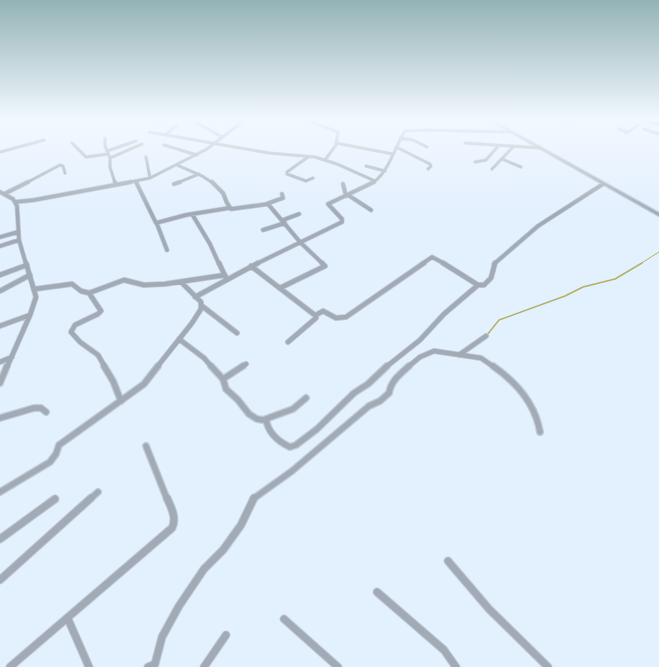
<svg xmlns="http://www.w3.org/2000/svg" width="659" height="667" viewBox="0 0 659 667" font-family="'Roboto Serif',serif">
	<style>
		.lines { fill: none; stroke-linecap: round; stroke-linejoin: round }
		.stream-far1 { stroke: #b4b168; stroke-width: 1 }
		.stream { stroke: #b4b168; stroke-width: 1.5 }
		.minor-far4-casing { stroke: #bfcbd8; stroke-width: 3.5 }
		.minor-far3-casing { stroke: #bfcbd8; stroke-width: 5 }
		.minor-far2-casing { stroke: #bfcbd8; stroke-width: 6 }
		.minor-far1-casing { stroke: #bfcbd8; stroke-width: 8 }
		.minor-casing { stroke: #bfcbd8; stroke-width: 9 }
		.tertiary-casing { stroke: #bfcbd8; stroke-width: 2.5 }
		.minor-far4 { stroke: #a2abb5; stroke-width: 2.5 }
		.minor-far3 { stroke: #a2abb5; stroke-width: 3.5 }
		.minor-far2 { stroke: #a2abb5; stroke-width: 4.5 }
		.minor-far1 { stroke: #a2abb5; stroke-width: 5.5 }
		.minor { stroke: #a2abb5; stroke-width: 7 }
		.tertiary { fill: #a2abb5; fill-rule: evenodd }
	</style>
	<rect width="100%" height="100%" fill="#e3f0fe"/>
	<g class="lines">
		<path class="stream-far1" d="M640,264L659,252"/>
		<path class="stream" d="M487,335L499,320L565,296L583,287L615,279L642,263"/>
		<g class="minor-far4-casing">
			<path id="minor-far4" d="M190,119L222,137
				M228,119L240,122
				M304,119L338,132L336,145L325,160
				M640,119L659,125
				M568,120L571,119
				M154,121L165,119
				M619,129L628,132L626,133
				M644,129L659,134
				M149,132L269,153L315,157L337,164L375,181C388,172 396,145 405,131L428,130L512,132
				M628,132L638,125
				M165,135L177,125
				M105,138V146L110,158V167L115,183
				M400,138L413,140L427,147
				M72,143L86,157L108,154
				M336,143L393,154
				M465,143L540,148
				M164,145L197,155
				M396,147L430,164L431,166L428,169
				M107,151L136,141
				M0,152L44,140
				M146,157L150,178
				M308,157L287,172V174L306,181L313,178
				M110,158L142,144
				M502,159L521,167
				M475,162L486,160L499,145
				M177,165L202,176L213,183
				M366,166L385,171
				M492,169L514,146
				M136,181L137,183
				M26,183L60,165L63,166L65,173
				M125,183L150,178L207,149L246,119
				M177,183L199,174
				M372,183L375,181"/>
		</g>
		<g class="minor-far3-casing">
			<path id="minor-far3" d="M115,182L116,185
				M136,182L156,223L186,215L229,208
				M212,182L223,193L227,203L231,209L268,204L300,242L323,264
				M174,184L180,182
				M343,184L346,196
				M0,192L13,199L17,206L19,240L26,264
				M4,194L28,182
				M348,195L371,210
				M15,202L34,200L131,182
				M266,204L283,198L282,194
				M192,214L210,244L219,264
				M283,220L299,214
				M157,224L167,250
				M263,230L285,223
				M0,237L18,232
				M0,246L19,240
				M256,264L342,222V219L328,204L374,182
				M422,264L432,257L445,264
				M494,264L538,226L603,184"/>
		</g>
		<g class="minor-far2-casing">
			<path id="minor-far2" d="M219,263L226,278
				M443,263L478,285H484L491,278L495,263
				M251,266L316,316V318L288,342
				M0,275L27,265
				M280,288L325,266L322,263
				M35,289L72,284L81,291L89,293L124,280L144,285L165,284L225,275
				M0,291L30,275
				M89,293L101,311L98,314L75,325L71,332L80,342L98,355L105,367
				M195,297L258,263
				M202,306L237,333
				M316,315L323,311L336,318L346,317L424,263
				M0,326L30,315
				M179,339L204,358L212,367
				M459,355L486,336
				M0,362L12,357
				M7,367L30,315L36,297L26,263
				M157,367L192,323L201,309V302L181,282
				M241,367L246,364
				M386,367L420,340L444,314L478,285
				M408,367L420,357L434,351L481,358L494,367"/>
		</g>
		<g class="minor-far1-casing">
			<path id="minor-far1" d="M104,366L113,381L121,401
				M211,366L223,379L243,366
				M493,366C516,382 535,403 540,432
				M223,379L226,389L238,400L249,414L257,419L263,420L293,409L306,398
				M0,383L7,366
				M0,418L34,408H41L46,412
				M266,419C268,433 277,441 290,447L296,445L317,429L354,393L368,384L387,366
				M146,446L167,499
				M0,492L50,462L56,454L59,445L144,384L158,366
				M90,499L98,492
				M253,499L292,471L369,406L380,401L389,393C391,381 400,374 409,366"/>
		</g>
		<g class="minor-casing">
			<path id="minor" d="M0,539L55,499
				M448,561L489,609L548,667
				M0,580L91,498
				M377,592L444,650L456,667
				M68,619L89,667
				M284,619L338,667
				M10,667L172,528C177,518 171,507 167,498
				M148,667L155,664L162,637L179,606L204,569L223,550L241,525L254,498
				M204,667L226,635"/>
		</g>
		<g class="tertiary-casing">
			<path id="tertiary" d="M487,119H490L659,213V216Z"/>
		</g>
		<use href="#minor-far4" class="minor-far4"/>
		<use href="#minor-far3" class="minor-far3"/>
		<use href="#minor-far2" class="minor-far2"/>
		<use href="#minor-far1" class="minor-far1"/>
		<use href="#minor" class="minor"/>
		<use href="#tertiary" class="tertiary"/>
	</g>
	<linearGradient id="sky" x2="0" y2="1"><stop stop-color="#93b3b5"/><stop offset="0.56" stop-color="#f2f8ff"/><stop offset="1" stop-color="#f2f8ff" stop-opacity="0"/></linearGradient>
	<rect width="659" height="212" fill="url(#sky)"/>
</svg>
